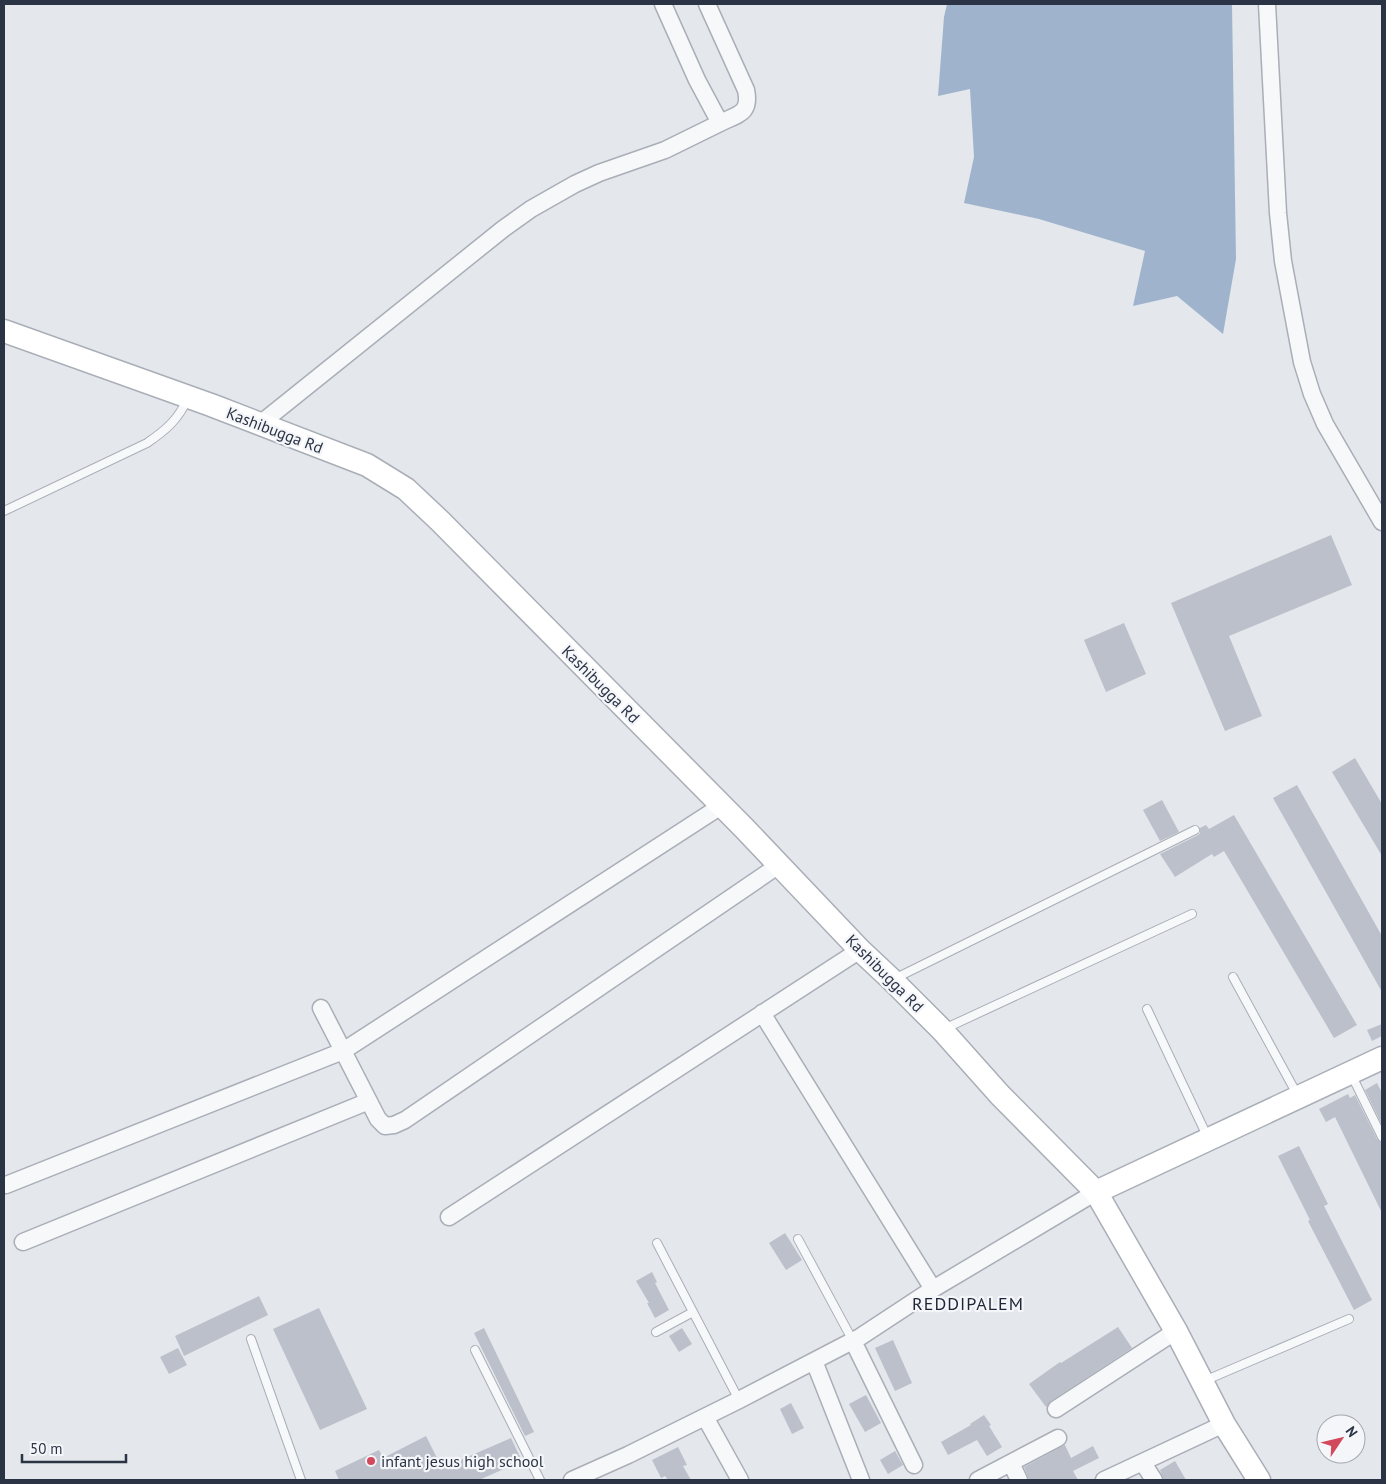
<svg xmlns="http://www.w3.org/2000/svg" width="1386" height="1484" viewBox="0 0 1386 1484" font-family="'PT Sans',sans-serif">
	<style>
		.water { fill: #9fb4cc }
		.building { fill: #bbc0ca }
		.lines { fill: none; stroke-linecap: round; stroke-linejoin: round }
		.lane-casing { stroke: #a9aeb7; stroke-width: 10 }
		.street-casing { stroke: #a9aeb7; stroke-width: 19 }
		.secondary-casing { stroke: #a9aeb7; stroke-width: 25 }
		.lane { stroke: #f7f8fa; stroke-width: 8 }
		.street { stroke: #f7f8fa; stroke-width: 16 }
		.secondary { stroke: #fff; stroke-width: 22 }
		.poi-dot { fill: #d1495b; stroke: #f4f6f9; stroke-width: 2 }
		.labels { text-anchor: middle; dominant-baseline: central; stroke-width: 4.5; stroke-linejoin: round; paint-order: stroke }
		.street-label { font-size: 16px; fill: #2b3445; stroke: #f4f6f9 }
		.poi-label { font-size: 16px; fill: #2b3445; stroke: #f4f6f9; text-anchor: start }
		.neighbourhood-label { font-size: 18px; letter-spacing: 1px; fill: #1d2536; stroke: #f4f6f9 }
	</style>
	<rect width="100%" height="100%" fill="#e4e7ec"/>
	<path class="water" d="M947,4H1232L1236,259L1223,334L1177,296L1133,306L1145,251L1039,219L964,203L974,157L970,89L938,96L944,17Z"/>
	<path class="building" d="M1331,535L1352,585L1229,636L1262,716L1225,731L1171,603Z
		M1124,623L1146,674L1106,692L1084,640Z
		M1355,758L1382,804V856L1332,772Z
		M1297,785L1382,936V992L1273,798Z
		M1162,800L1179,832L1160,841L1143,810Z
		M1234,815L1357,1025L1334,1038L1224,851L1214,857L1212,854L1175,877L1160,854L1198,835L1200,833V828L1206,825L1209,829Z
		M1382,1024V1036L1372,1041L1367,1030Z
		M1377,1083L1382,1093V1125L1365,1090Z
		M1348,1094L1350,1098L1355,1095L1377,1139L1382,1143V1213L1335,1117L1326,1122L1319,1109Z
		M1299,1146L1328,1204L1324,1206L1372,1300L1354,1310L1308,1221L1310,1220L1278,1156Z
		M785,1233L802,1260L786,1270L769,1243Z
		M652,1272L657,1282L655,1283L669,1310L655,1318L647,1303H649L636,1281Z
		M259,1296L268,1315L184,1356L175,1336Z
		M319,1308L367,1409L320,1430L273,1329Z
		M1118,1327L1132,1348L1051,1401L1046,1407L1029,1384L1060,1362L1061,1363Z
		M484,1328L534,1432L525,1436L474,1333Z
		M682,1328L692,1344L679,1352L669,1336Z
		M893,1340L912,1383L895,1391L875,1348Z
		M178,1348L187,1365L169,1374L160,1357Z
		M866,1395L881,1423L865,1432L849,1404Z
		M791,1403L804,1428L792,1434L780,1409Z
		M984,1415L991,1425L989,1426L1002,1447L987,1456L977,1440L948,1455L941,1442L971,1425L970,1424Z
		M426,1436L442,1468L511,1438L522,1461L479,1480H339L335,1471L379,1450L383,1458Z
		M1065,1445L1071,1458L1093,1446L1099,1458L1073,1471L1078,1480H1029L1024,1467Z
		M678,1447L687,1465L683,1466L691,1480H668L665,1476L661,1478L652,1460Z
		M895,1451L903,1465L888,1474L880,1460Z
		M1175,1461L1186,1480H1164L1160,1470Z"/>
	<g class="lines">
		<g class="lane-casing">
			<path id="lane" d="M4,511L147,443C166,430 178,420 188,398
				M1233,977L1298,1096
				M894,979L1195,830
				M1147,1009L1208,1138
				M944,1029L1192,914
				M1351,1074L1382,1137
				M798,1239L853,1341
				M657,1243L739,1400
				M656,1332L693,1312
				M251,1339L301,1480
				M475,1350L540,1480
				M1204,1381L1349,1319"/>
		</g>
		<g class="street-casing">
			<path id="street" d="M707,4L746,90C751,114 738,114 720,123
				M1267,4L1278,213L1283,261L1302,362L1312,394L1325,424L1382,522
				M260,424L503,229L531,209L575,184L599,173L665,150L720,123L697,80L663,4
				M321,1008L378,1119L385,1126L394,1125L405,1120L779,865
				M762,1013L933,1289
				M6,1185L343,1051L721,806
				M449,1217L860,950
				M23,1242L369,1101
				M853,1341L914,1465
				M814,1361L861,1480
				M1056,1409L1176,1331
				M705,1417L740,1480
				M1011,1463L1019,1480
				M1143,1463L1154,1480
				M572,1480L628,1455L739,1400L860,1337L933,1289L1096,1192
				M978,1480L1058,1438
				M1104,1480L1224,1424"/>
		</g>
		<g class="secondary-casing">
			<path id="secondary" d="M4,331L211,405L367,465L406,489L440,521L744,828L860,950L892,980L942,1030L1000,1095L1096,1192L1176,1331L1224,1424L1259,1480
				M1096,1192L1382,1058"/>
		</g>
		<use href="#lane" class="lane"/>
		<use href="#street" class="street"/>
		<use href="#secondary" class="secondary"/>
	</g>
	<circle class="poi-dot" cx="371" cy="1461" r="5"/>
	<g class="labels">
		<g class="street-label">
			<text transform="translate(275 430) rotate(21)">Kashibugga Rd</text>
			<text transform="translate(601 684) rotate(45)">Kashibugga Rd</text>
			<text transform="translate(885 973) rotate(45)">Kashibugga Rd</text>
		</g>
		<g class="poi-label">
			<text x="381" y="1461">infant jesus high school</text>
		</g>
		<g class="neighbourhood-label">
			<text x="968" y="1303">REDDIPALEM</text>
		</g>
	</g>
	<rect width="1386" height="1484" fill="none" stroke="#2b3445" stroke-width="10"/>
	<g transform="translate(1341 1439) rotate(55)"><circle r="24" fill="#f4f6f9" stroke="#a4a8b1"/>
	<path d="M0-4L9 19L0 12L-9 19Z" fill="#d1495b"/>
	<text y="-8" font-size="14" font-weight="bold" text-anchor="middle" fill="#2b3445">N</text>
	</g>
	<path d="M22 1454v8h104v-8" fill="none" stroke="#2b3445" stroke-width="2.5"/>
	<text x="30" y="1454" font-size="15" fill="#2b3445" stroke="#f4f6f9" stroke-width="4" paint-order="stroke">50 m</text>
</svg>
